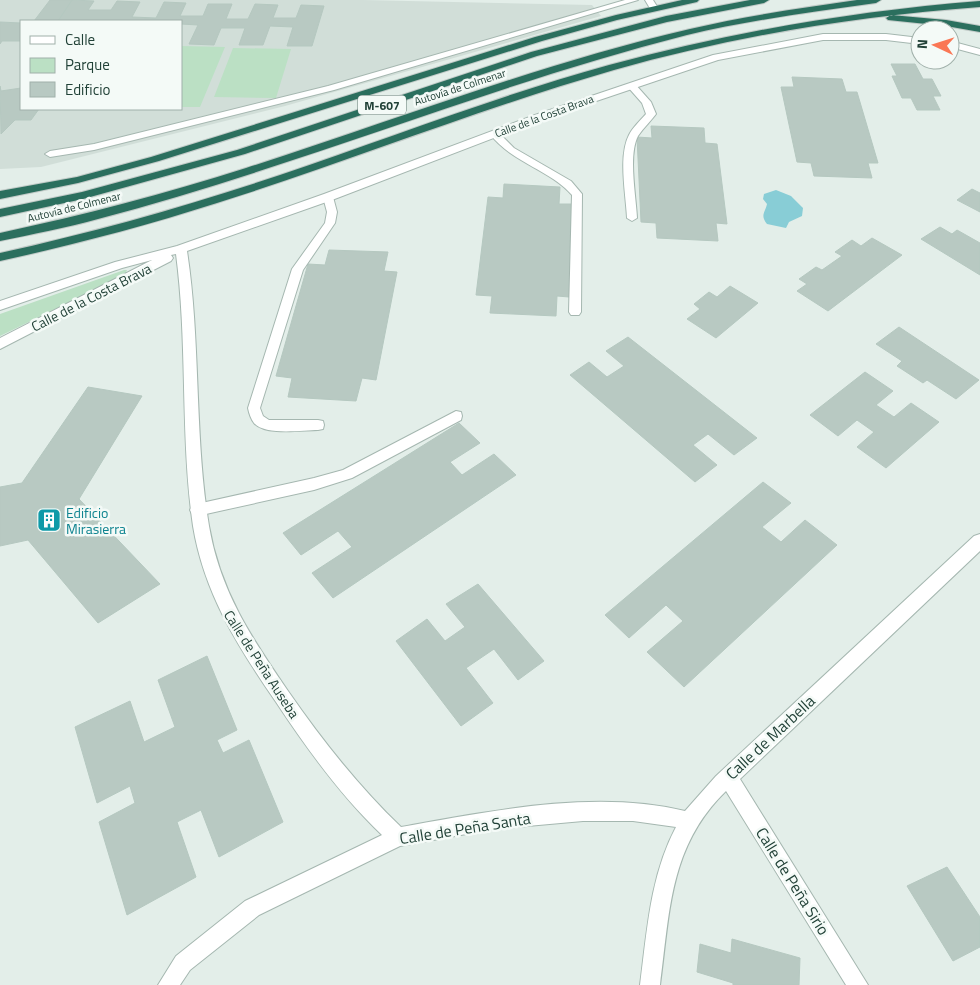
<svg xmlns="http://www.w3.org/2000/svg" width="980" height="985" viewBox="0 0 980 985" font-family="'Titillium Web',sans-serif">
	<style>
		.built { fill: #d1ded8; fill-rule: evenodd }
		.green { fill: #bbe0c4 }
		.water { fill: #88cdd6 }
		.building { fill: #b8c9c2; stroke: #b5c8c0 }
		.lines { fill: none; stroke-linecap: round; stroke-linejoin: round }
		.lane-casing { stroke: #a5b7b0; stroke-width: 2 }
		.street-casing { stroke: #a5b7b0; stroke-width: 2 }
		.highway-casing { stroke: #c1cac7; stroke-width: 2 }
		.lane { fill: #fff; fill-rule: evenodd }
		.street { fill: #fff; fill-rule: evenodd }
		.highway { fill: #2b6f5e; fill-rule: evenodd }
		.labels { text-anchor: middle; dominant-baseline: central; stroke-width: 5; stroke-linejoin: round; paint-order: stroke }
		.far-street-label { font-size: 11px; fill: #214137; stroke: #f4faf7 }
		.shield { fill: #f4faf7; stroke: #607871; stroke-width: 1 }
		.shield-label { font-size: 12px; font-weight: bold; fill: #214137 }
		.street-label { font-size: 14px; fill: #214137; stroke: #f4faf7 }
		.culture-label { font-size: 14px; fill: #0d838f; stroke: #f4faf7; text-anchor: start }
		.near-street-label { font-size: 16px; fill: #214137; stroke: #f4faf7 }
	</style>
	<rect width="100%" height="100%" fill="#e3eee9"/>
	<path class="built" d="M0,0H363L592,5L601,16L285,106L41,167L0,169ZM21,21H181V109H21Z"/>
	<path class="green" d="M181,46L225,47L200,107H181Z
		M233,48L291,49L276,98L214,97Z
		M124,270H127L125,275L0,336V314Z"/>
	<path class="water" d="M776,190L791,196L803,208L802,216L789,222L786,228L767,224C760,215 765,213 767,204L763,199L764,194Z"/>
	<path class="building" d="M50,0H72L58,21H34Z
		M72,0L94,1L88,10H111L117,1L140,2L132,17L156,18L164,2L186,3L180,16H203L208,4H232L226,19H248L255,4L278,5L273,18H296L301,5L324,6L312,46H287L293,27L270,26L263,45H239L245,28H221L214,45L189,44L198,25L181,24V21H58Z
		M0,22L21,23V41H2L0,44Z
		M891,64H915L923,79H932L941,96H933L940,110H917L911,98H902L892,76H897Z
		M792,77L842,79L846,92H857L878,163H868L872,178L814,176L811,163L797,162L781,87H794Z
		M0,86L1,91L21,88V109H39L31,120H15L1,134Z
		M651,126L704,128L705,143L717,144L727,224L716,223L718,241L657,238L656,223L641,222L637,137L652,138Z
		M504,184L560,187L559,204H571L569,297L557,296L556,316L490,313L492,296L476,295L488,197L503,198Z
		M972,189L980,193V212L957,200Z
		M940,227L952,234L957,230L980,243V275L921,239Z
		M872,238L902,255L828,311L797,291L807,284L799,279L816,267L822,270L842,256L835,252L852,240L861,246Z
		M329,250L388,252L384,271L397,272L376,380L362,378L356,401L288,397L292,378L276,376L308,264L325,265Z
		M730,286L758,303L716,338L687,319L700,309L694,304L709,292L717,297Z
		M899,327L979,380L956,399L927,380L923,383L897,366L902,361L876,344Z
		M628,337L757,438L734,455L708,434L693,445L717,465L695,482L570,375L589,362L607,377L624,366L606,351Z
		M865,372L893,391L876,405L894,417L911,403L939,422L886,468L857,447L874,432L857,420L838,436L810,415Z
		M88,387L142,396L79,499L160,584L98,623L28,540L0,546V487L22,483Z
		M459,423L480,443L450,462L462,475L494,454L516,475L333,598L312,573L352,547L338,531L301,555L283,533Z
		M763,482L791,503L762,527L781,542L805,520L837,545L684,687L647,652L683,621L666,605L629,638L605,615Z
		M478,584L544,661L518,680L494,649L466,668L493,703L461,726L396,641L427,619L445,641L465,627L446,604Z
		M207,656L237,730L217,740L223,753L249,740L283,822L219,857L201,810L177,822L196,877L127,915L99,822L135,803L130,786L97,803L75,727L130,701L144,742L175,727L158,680Z
		M947,867L980,917V947L953,961L907,886Z
		M732,939L800,958L799,985H733V983L697,972L700,944L731,953Z"/>
	<g class="lines">
		<g class="lane-casing">
			<path id="lane" d="M625,0H638L334,90L94,150L50,157L45,154L50,151L94,144L328,86Z
				M645,0H653L658,8L657,10H651Z
				M632,83L635,84L651,102L656,114C651,121 643,128 638,136C628,155 636,196 637,218L632,221L627,218C626,195 618,156 629,135C633,127 640,121 646,114L642,103L627,86Z
				M495,131L498,132L514,148L571,181L582,194L581,312L579,315H571L569,312L572,195C549,169 512,163 490,134Z
				M328,194L333,197L337,212L335,223L303,270L260,408L263,416L269,420H318L323,421L324,425L323,429L318,430C303,430 265,436 254,423C251,419 249,413 248,408L292,269L325,223L327,212L323,197Z
				M456,411L461,412L462,416L461,420L352,478L314,490L197,516L192,514L190,510L192,506L197,504L314,478L343,470Z"/>
		</g>
		<g class="street-casing">
			<path id="street" d="M823,34H886L920,38V44L886,40H823L718,60L543,119L332,200L187,251C201,342 194,435 209,526C220,591 251,637 288,691C322,740 358,786 401,827C490,811 596,789 685,811L716,776L974,536L980,534V551L740,779L868,985H846L726,791C669,846 670,912 660,985H640C647,932 650,876 676,827L633,821H583L494,829L400,846L259,915L190,970L180,985H158L176,956L245,901L382,835C341,796 307,749 276,702C238,647 204,593 193,526C180,436 188,344 176,254L171,255L173,258L171,261L0,349V338L152,260L122,268L0,310V301L115,262L177,246L324,194L535,115L713,55Z
				M950,41L980,49V55L950,47Z"/>
		</g>
		<g class="highway-casing">
			<path id="highway" d="M682,0H699L697,2L617,20L542,41L159,161L78,183L0,199V191L77,177L151,157L535,37L616,15Z
				M750,0H769L764,3L667,22L537,56L245,154L83,199L0,217V209L82,192L237,150L531,52L666,16Z
				M857,0H881L876,3C813,12 749,20 687,35C487,86 297,167 98,219C66,228 33,234 0,241V233C83,215 165,194 246,168C393,121 539,64 690,29C745,16 801,8 857,0Z
				M980,1V7C856,16 734,36 614,70C479,109 350,161 217,203C145,226 73,245 0,261V253C95,232 188,206 280,175C389,138 497,96 609,65C731,32 854,11 980,1Z
				M891,15L946,20L980,26V32L946,26L888,20L886,18Z"/>
		</g>
		<use href="#lane" class="lane"/>
		<use href="#street" class="street"/>
		<use href="#highway" class="highway"/>
	</g>
	<defs>
		<g id="building-square" transform="scale(1.25)"><rect x="-9" y="-9" width="18" height="18" rx="4" fill="#0f9aa8" stroke="#f4faf7"/><path d="M-4-6H4V6H1V3H-1V6H-4ZM-2.5-4.3h1.7v1.8h-1.7ZM.8-4.3h1.7v1.8H.8ZM-2.5-1h1.7V.8h-1.7ZM.8-1h1.7V.8H.8Z" fill="#fff"/></g>
	</defs>
	<g fill-rule="evenodd">
		<use href="#building-square" x="49" y="520"/>
	</g>
	<g class="labels">
		<g class="far-street-label">
			<text transform="translate(460 87) rotate(-18)">Autovía de Colmenar</text>
			<text transform="translate(544 116) rotate(-20)">Calle de la Costa Brava</text>
			<text transform="translate(74 207) rotate(-14)">Autovía de Colmenar</text>
		</g>
		<rect class="shield" x="358" y="95.5" width="48" height="19" rx="4"/>
		<g class="shield-label">
			<text x="382" y="105">M-607</text>
		</g>
		<g class="street-label">
			<text transform="translate(91 297) rotate(-27)">Calle de la Costa Brava</text>
			<text transform="translate(262 664) rotate(57)">Calle de Peña Auseba</text>
		</g>
		<g class="culture-label">
			<text x="66" y="512">Edificio<tspan x="66" dy="16">Mirasierra</tspan></text>
		</g>
		<g class="near-street-label">
			<text transform="translate(770 737) rotate(-43)">Calle de Marbella</text>
			<text transform="translate(465 828) rotate(-9)">Calle de Peña Santa</text>
			<text transform="translate(793 881) rotate(58)">Calle de Peña Sirio</text>
		</g>
	</g>
	<rect x="20" y="20" width="162" height="90" fill="#f4faf7" stroke="#a0b0aa"/>
	<rect x="30" y="36" width="25" height="8" fill="#ffffff" stroke="#a0b0aa"/>
	<text x="65" y="45" font-size="15" fill="#214137">Calle</text>
	<rect x="30" y="58" width="25" height="15" fill="#bbe0c4" stroke="#a0b0aa"/>
	<text x="65" y="70" font-size="15" fill="#214137">Parque</text>
	<rect x="30" y="82" width="25" height="15" fill="#b8c9c2" stroke="#a0b0aa"/>
	<text x="65" y="95" font-size="15" fill="#214137">Edificio</text>
	<g transform="translate(935 45) rotate(274)"><circle r="24" fill="#f4faf7" stroke="#a0b0aa"/>
	<path d="M0-4L9 19L0 12L-9 19Z" fill="#fa7755"/>
	<text y="-8" font-size="14" font-weight="bold" text-anchor="middle" fill="#214137">N</text>
	</g>
</svg>
